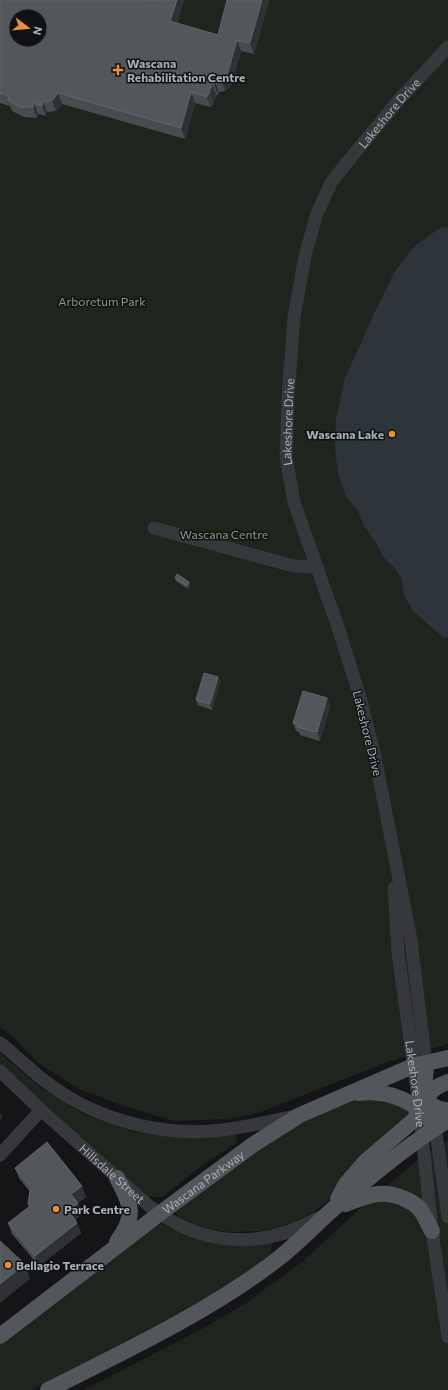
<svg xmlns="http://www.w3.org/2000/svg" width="448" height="1390" viewBox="0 0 448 1390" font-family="Commissioner,sans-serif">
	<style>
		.green { fill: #1e251e; fill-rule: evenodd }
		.water { fill: #2c363a }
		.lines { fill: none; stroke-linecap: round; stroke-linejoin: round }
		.minor { stroke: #36383c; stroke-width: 13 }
		.major { stroke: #53565b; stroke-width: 16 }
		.wall { fill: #494b4f }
		.shaded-wall { fill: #303134 }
		.building { fill: #53565a; stroke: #616468; fill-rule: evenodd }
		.poi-dot { fill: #e9903c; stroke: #101112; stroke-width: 1.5 }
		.labels { text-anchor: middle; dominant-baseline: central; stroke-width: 3; stroke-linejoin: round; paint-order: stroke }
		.poi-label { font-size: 12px; font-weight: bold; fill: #a8afb6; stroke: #101112; text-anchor: start }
		.street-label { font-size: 12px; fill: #a8afb6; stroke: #101112 }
		.park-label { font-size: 12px; fill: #83a080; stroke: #101112 }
	</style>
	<rect width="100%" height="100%" fill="#151517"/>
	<path class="green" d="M0,0H448V1044L387,1062L258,1113L226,1119L174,1121L124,1106L81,1090L38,1063L13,1037L0,1027ZM16,16H40V40H16Z
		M0,1053L40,1087L82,1113L131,1131L177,1137L236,1134L238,1142L201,1166L163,1197H149L77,1134L0,1064Z
		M380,1095L411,1109L408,1119L350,1171L326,1203L304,1218L280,1228L258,1231L230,1232L202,1228L179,1218L174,1211L283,1133L335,1106L360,1098Z
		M448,1140V1390H84L200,1330L245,1304L303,1261L370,1199L418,1160Z
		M162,1224C187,1236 213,1246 242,1246C252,1246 262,1244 272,1243L270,1255L221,1290L187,1310L31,1390H0V1344L151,1227Z"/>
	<path class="water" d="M448,227V638L443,637L414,612L404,595L401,577L393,566L384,558L375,541L364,526L358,511L346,496L338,473L335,449L336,419L345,378L374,314L394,273L404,259L416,245L440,228Z"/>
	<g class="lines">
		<g class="minor">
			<path d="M154,528L294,566L317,567"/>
			<path id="s1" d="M394,888L398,952L419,1105L432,1231L448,1337"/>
			<path d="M0,1043C18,1057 34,1074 53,1087C98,1119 157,1135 211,1131C239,1129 267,1122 295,1116"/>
			<path id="s2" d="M0,1071L41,1110L148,1205C199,1246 261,1251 318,1218"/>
			<path id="s3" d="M427,1072L411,940L375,757L360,697L338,627L294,502L286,457L288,397L294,317L305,256L317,213L332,181L354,154L398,101L448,47"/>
			<path d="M434,1119L448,1217"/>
			<path d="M0,1155L41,1110"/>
		</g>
		<g class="major">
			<path d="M422,1092C428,1103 435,1110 448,1110"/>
			<path d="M358,1093C389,1089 418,1102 436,1127"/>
			<path d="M424,1105C428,1091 435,1087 448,1082"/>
			<path d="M338,1199L346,1184L366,1161L414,1120C424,1104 425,1081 426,1063"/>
			<path d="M345,1204C367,1196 382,1188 405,1199C410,1201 415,1204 420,1209C425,1216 428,1224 432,1231"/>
			<path d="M117,1242C137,1215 131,1205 117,1178"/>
			<path id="s4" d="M0,1336L159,1214L254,1144L300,1115L413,1066L448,1058"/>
			<path d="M48,1390C125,1351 211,1311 279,1258C298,1243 315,1225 333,1209C369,1177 407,1145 448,1120"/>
		</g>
	</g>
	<path class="wall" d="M0,0L152,1V0H184L177,23L218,35L227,0H269L254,54L241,51L231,86L225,91L219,92L218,95H216L213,105H212L211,107L195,103L185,139L62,104L56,111L47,112L46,116L38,114L37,118L24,117L12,111L10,106L0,103Z
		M175,578L189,582L190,585L188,589L176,581Z
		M218,677L220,682L212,710L198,705L196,700Z
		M327,698L330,706L320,741L300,735L299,732L296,731L293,723Z
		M15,1168L86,1197L78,1203L82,1214L75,1220L77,1223L81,1233L39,1266L12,1234L8,1223L29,1207L28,1204L30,1192L19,1178Z"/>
	<path class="shaded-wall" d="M177,0H184L174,32L170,21Z
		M262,0H269L254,54L250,43Z
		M237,40L241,51L231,86L225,91L221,80Z
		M215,81L219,92L218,95L214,84Z
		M212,84L216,95L213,105L209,94Z
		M191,92L195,103L185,139L181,128Z
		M58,93L62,104L56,111L52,101Z
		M208,94L212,105L211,107L207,97Z
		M43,101L47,112L46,116L42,106Z
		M34,103L38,114L37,118L33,107Z
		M189,582L190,585L188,589L187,586Z
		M218,677L220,682L212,710L210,704Z
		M327,698L330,706L320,741L317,732Z
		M0,1113L2,1118L0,1120Z
		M82,1186L86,1197L75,1205L71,1194Z
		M78,1203L82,1214L72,1222L69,1211Z
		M77,1223L81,1233L39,1266L35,1256Z
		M25,1264L30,1279L0,1303V1284Z"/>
	<path class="building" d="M0,0H149L152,1V0H177L170,21L218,35L227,0H262L250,43L237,40L227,75L221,80L215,81L214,84H212L209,94H208L207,97L191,92L181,128L58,93L52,101H43L42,106L34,103L33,107H20L8,100L9,96L0,93ZM16,16H40V40H16Z
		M177,574L189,582L187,586L175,578Z
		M204,673L218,677L210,704L196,700Z
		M303,691L327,698L317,732L297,727L298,724L293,723Z
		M47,1142L82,1186L71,1194L78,1203L69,1211L77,1223L35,1256L8,1223L30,1206L28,1204L30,1190L32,1189L15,1168Z
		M0,1241L25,1264L0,1284Z"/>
	<g class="poi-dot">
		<path d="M116 64h4v4h4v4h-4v4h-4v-4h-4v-4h4z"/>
		<circle cx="392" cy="434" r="4"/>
		<circle cx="56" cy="1209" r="4"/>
		<circle cx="8" cy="1265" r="4"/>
	</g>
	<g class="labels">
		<g class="poi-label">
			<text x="127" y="63">Wascana<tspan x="127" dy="14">Rehabilitation Centre</tspan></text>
			<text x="384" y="434" text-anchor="end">Wascana Lake</text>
			<text x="64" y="1209">Park Centre</text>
			<text x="16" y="1265">Bellagio Terrace</text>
		</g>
		<g class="street-label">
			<text stroke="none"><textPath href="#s3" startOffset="1004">Lakeshore Drive</textPath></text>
			<text stroke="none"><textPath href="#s3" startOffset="668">Lakeshore Drive</textPath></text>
			<text transform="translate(368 733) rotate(76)">Lakeshore Drive</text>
			<text stroke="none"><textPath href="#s1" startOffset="197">Lakeshore Drive</textPath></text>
			<text stroke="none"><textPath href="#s2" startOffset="152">Hillsdale Street</textPath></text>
			<text stroke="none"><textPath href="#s4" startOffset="255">Wascana Parkway</textPath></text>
		</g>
		<g class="park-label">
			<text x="102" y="301">Arboretum Park</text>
			<text x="224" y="534">Wascana Centre</text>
		</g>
	</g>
	<g transform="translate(28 28) rotate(106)"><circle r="19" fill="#101112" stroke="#4d5054"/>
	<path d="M0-3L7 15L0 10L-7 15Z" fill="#e9903c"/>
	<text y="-6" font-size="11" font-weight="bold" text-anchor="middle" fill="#a8afb6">N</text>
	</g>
</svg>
